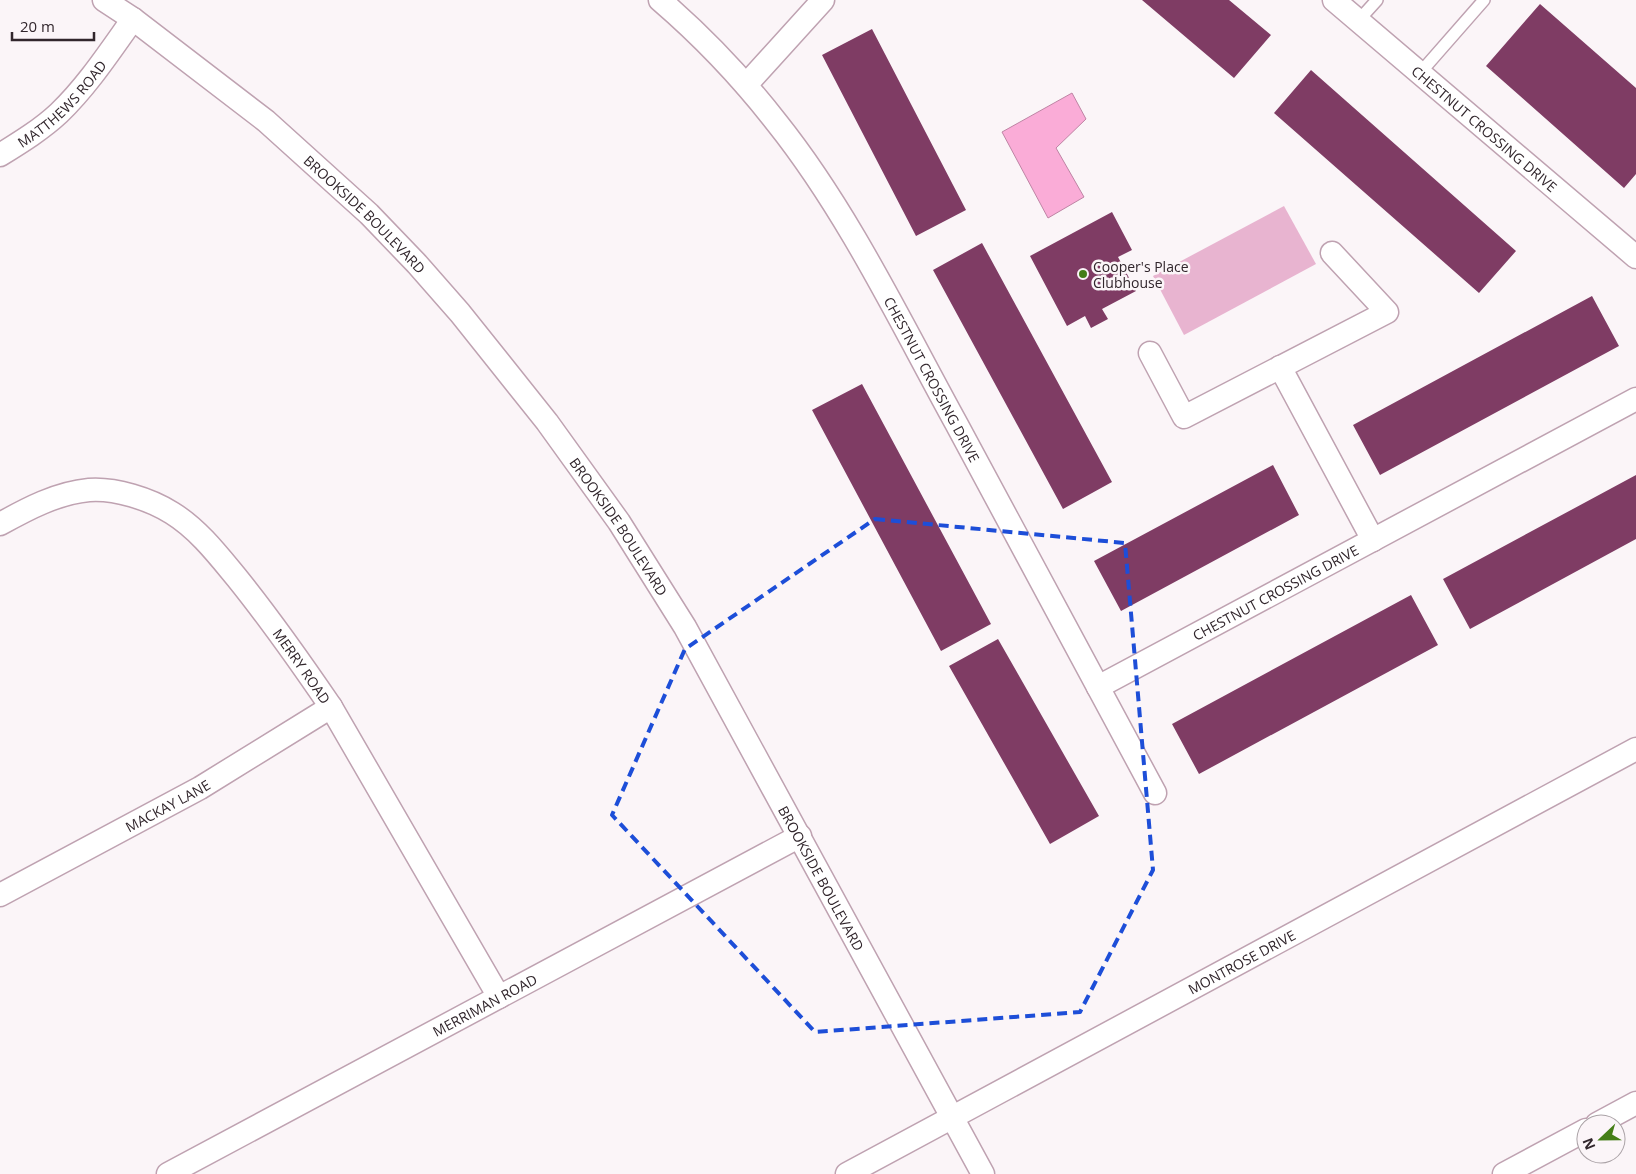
<svg xmlns="http://www.w3.org/2000/svg" width="1636" height="1174" viewBox="0 0 1636 1174" font-family="'Open Sans',sans-serif">
	<style>
		.green { fill: #e8b4d0 }
		.water { fill: #faacd7; stroke: #be84a4 }
		.building { fill: #7f3c64 }
		.lines { fill: none; stroke-linecap: round; stroke-linejoin: round }
		.service-casing { stroke: #bfa2b1; stroke-width: 14 }
		.minor-casing { stroke: #bfa2b1; stroke-width: 25 }
		.service { stroke: #fff; stroke-width: 11 }
		.minor { stroke: #fff; stroke-width: 22 }
		.marked { fill: none; stroke: #1d4ed8; stroke-width: 4; stroke-dasharray: 10 6; stroke-linejoin: round }
		.poi-dot { fill: #447e17; stroke: #fbf5f8; stroke-width: 2 }
		.labels { text-anchor: middle; dominant-baseline: central; stroke-width: 5; stroke-linejoin: round; paint-order: stroke }
		.street-label { font-size: 14px; fill: #31262c; stroke: #fbf5f8 }
		.poi-label { font-size: 14px; fill: #31262c; stroke: #fbf5f8; text-anchor: start }
	</style>
	<rect width="100%" height="100%" fill="#fbf5f8"/>
	<path class="green" d="M1284,206L1316,264L1184,335L1153,276Z"/>
	<path class="water" d="M1072,93L1086,119L1056,148L1084,197L1048,218L1002,132Z"/>
	<path class="building" d="M1142,0H1229L1271,35L1234,78Z
		M1540,4L1636,88V174L1624,188L1486,66Z
		M872,29L966,210L916,236L822,55Z
		M1311,70L1516,251L1479,293L1274,113Z
		M1112,212L1132,250L1118,257L1136,291L1102,309L1108,319L1091,328L1085,316L1067,326L1030,256Z
		M982,243L1112,482L1063,509L933,270Z
		M1592,296L1619,346L1380,475L1353,425Z
		M862,384L991,624L941,651L812,410Z
		M1273,465L1299,515L1121,611L1094,561Z
		M1636,475V539L1470,629L1443,579Z
		M1411,595L1438,645L1199,774L1172,724Z
		M998,639L1099,816L1050,844L949,666Z"/>
	<g class="lines">
		<g class="service-casing">
			<path id="service" d="M1358,21L1377,0
				M1420,73L1484,0"/>
		</g>
		<g class="minor-casing">
			<g id="minor">
				<path id="s1" d="M104,0L133,19L266,121L369,214L417,264L460,313L547,422L619,522L685,627L983,1174"/>
				<path id="s2" d="M660,0C703,37 742,78 777,123C848,212 901,323 956,423C1022,546 1089,670 1155,793"/>
				<path id="s3" d="M1334,0L1636,257"/>
				<path d="M746,85L823,0"/>
				<path id="s4" d="M0,155C21,142 42,129 59,113C88,85 110,51 133,19"/>
				<path d="M1150,353L1184,417L1387,312L1332,253"/>
				<path d="M1280,367L1373,540"/>
				<path id="s5" d="M0,524C27,509 57,493 89,490C115,488 150,499 172,513C198,529 218,555 237,578C270,619 301,663 331,707L499,997"/>
				<path id="s6" d="M1098,687L1636,399"/>
				<path id="s7" d="M0,895L200,788L331,707"/>
				<path d="M1597,1124L1636,1103"/>
				<path id="s8" d="M168,1174L800,836"/>
				<path id="s9" d="M847,1174L1636,749"/>
				<path d="M1504,1174L1586,1130"/>
			</g>
		</g>
		<use href="#service" class="service"/>
		<use href="#minor" class="minor"/>
	</g>
	<path class="marked" d="M875,519L1125,543L1153,870L1080,1012L815,1032L612,815L685,649Z"/>
	<circle class="poi-dot" cx="1083" cy="274" r="5"/>
	<g class="labels">
		<g class="street-label">
			<text stroke="none"><textPath href="#s4" startOffset="81">MATTHEWS ROAD</textPath></text>
			<text stroke="none"><textPath href="#s3" startOffset="198">CHESTNUT CROSSING DRIVE</textPath></text>
			<text stroke="none"><textPath href="#s1" startOffset="338">BROOKSIDE BOULEVARD</textPath></text>
			<text stroke="none"><textPath href="#s2" startOffset="470">CHESTNUT CROSSING DRIVE</textPath></text>
			<text stroke="none"><textPath href="#s1" startOffset="742">BROOKSIDE BOULEVARD</textPath></text>
			<text stroke="none"><textPath href="#s6" startOffset="201">CHESTNUT CROSSING DRIVE</textPath></text>
			<text stroke="none"><textPath href="#s5" startOffset="385">MERRY ROAD</textPath></text>
			<text stroke="none"><textPath href="#s7" startOffset="190">MACKAY LANE</textPath></text>
			<text stroke="none"><textPath href="#s1" startOffset="1148">BROOKSIDE BOULEVARD</textPath></text>
			<text stroke="none"><textPath href="#s9" startOffset="448">MONTROSE DRIVE</textPath></text>
			<text stroke="none"><textPath href="#s8" startOffset="359">MERRIMAN ROAD</textPath></text>
		</g>
		<g class="poi-label">
			<text x="1093" y="266">Cooper's Place<tspan x="1093" dy="16">Clubhouse</tspan></text>
		</g>
	</g>
	<g transform="translate(1601 1139) rotate(248)"><circle r="24" fill="#fbf5f8" stroke="#aaa2a6"/>
	<path d="M0-4L9 19L0 12L-9 19Z" fill="#447e17"/>
	<text y="-8" font-size="14" font-weight="bold" text-anchor="middle" fill="#31262c">N</text>
	</g>
	<path d="M12 32v8h82v-8" fill="none" stroke="#31262c" stroke-width="2.5"/>
	<text x="20" y="32" font-size="15" fill="#31262c" stroke="#fbf5f8" stroke-width="4" paint-order="stroke">20 m</text>
</svg>
